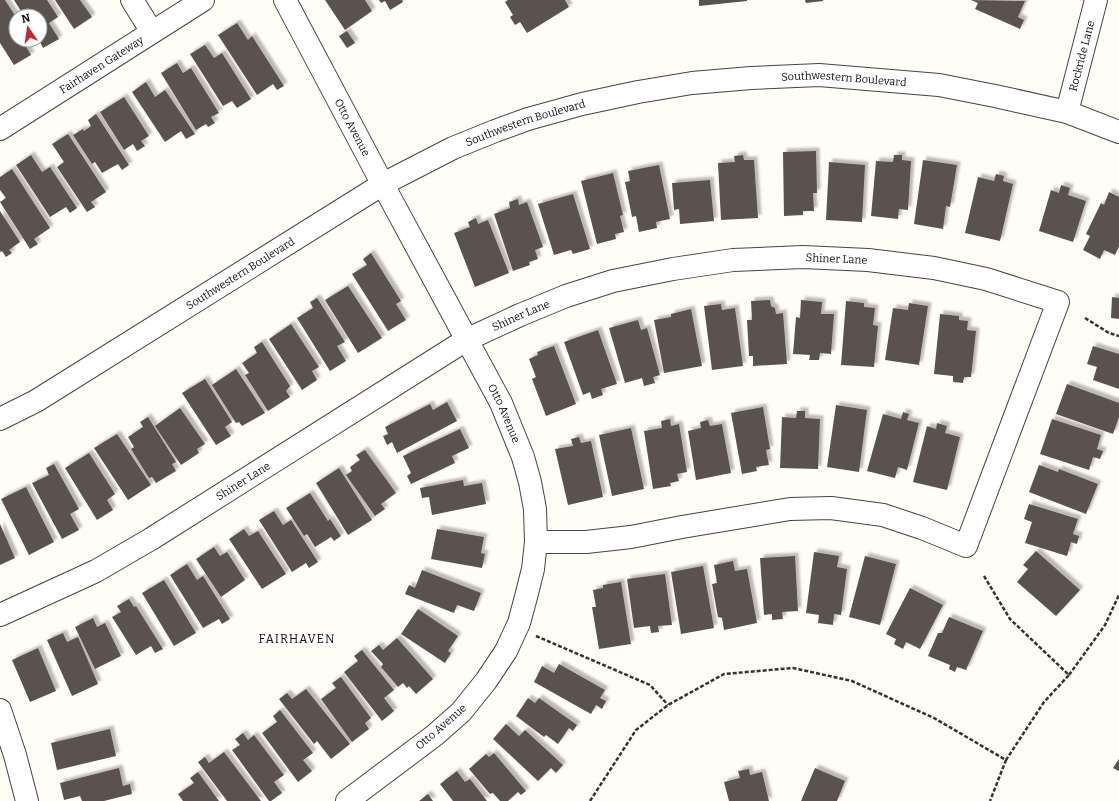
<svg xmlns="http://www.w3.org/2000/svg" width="1119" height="801" viewBox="0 0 1119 801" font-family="Bitter,serif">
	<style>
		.building { fill: #5a524d; filter: url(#shadow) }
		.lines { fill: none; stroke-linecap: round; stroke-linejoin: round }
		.minor-casing { stroke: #444; stroke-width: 24 }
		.path { stroke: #333; stroke-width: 2.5; stroke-dasharray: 4 2; stroke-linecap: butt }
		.minor { stroke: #fff; stroke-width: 22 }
		.labels { text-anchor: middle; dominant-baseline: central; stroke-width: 4; stroke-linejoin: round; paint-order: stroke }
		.street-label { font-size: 11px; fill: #111; stroke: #fff }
		.neighbourhood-label { font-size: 12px; letter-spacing: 1px; fill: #111; stroke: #fff }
	</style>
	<defs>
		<filter id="shadow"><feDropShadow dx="3.5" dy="-3.5" stdDeviation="1" flood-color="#0004"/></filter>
	</defs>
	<rect width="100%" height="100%" fill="#fffdf5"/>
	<path class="building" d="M0,0H5L16,17V40H24L23,41L31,55L14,65L0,43Z
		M14,0H47L58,17L49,23L59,39L43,48L39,40H40V16H24Z
		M55,0H80L92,17L74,29Z
		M325,0H365L372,11L345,30Z
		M379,0H402L403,2L390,10L385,1L381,3Z
		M508,0H565L569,7L527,33L520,22L515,25L510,17L513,15L505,2Z
		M699,0H747V1L699,6Z
		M805,0H823V1L806,3Z
		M971,0L1025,1L1018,17L1024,20L1020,29L975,9L978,3Z
		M237,23L248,40L252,36L284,86L277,90L273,84L257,95L218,35Z
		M347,31L355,43L347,48L339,36Z
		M205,45L214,58L222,53L251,99L237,108L232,101L223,106L190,54Z
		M177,63L183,73L191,68L219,113L211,117L215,123L208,127L206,124L196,130L161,73Z
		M146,82L155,97L165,90L195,134L186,139L181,131L165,142L132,92Z
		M124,97L149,136L141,141L145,146L137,151L133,144L124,150L100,112Z
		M96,114L129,165L122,170L118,164L102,173L95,162L92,164L73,135L83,129L84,131L91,126L88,120Z
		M68,134L106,192L91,202L95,207L87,212L57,167L64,162L52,144Z
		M816,151L817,193H813L814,211H803V215L784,216L783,152Z
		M31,155L42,172L50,167L77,208L70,213L66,207L50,217L16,165Z
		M743,155L744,160H754L758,218L721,220L718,163L735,162L734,156Z
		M894,155H902V160L911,161L908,210L899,209L898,219L871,216L876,161L893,162Z
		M923,160L957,165L950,207L946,206L943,229L914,224Z
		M829,162L865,165L862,222L826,220Z
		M659,165L670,219L656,222L657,228L639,232L636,216L632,217L625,182L630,181L628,171Z
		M12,169L50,228L34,239L38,244L30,249L0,202L6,198L0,190V177Z
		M613,173L623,215L620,216L624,232L615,234L616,239L597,244L581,181Z
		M996,174L1004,176L1003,181L1013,184L1000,241L965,233L978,177L994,181Z
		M710,180L714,221L680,224L679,209L674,210L672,183Z
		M1061,185L1070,188L1068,195L1086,201L1073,242L1039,231L1051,190L1059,193Z
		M1109,192L1119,197V246L1115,255L1104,250L1100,259L1083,250L1090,236L1086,234L1101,203L1104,205Z
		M573,194L590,249L573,254L571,250L554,255L538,204Z
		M518,199L519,205L527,202L543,247L535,250L538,259L529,262L530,265L513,271L494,214L510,208L509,202Z
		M0,211L20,242L9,250L12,253L6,257L2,251L0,252Z
		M476,218L478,224L488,220L509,273L475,287L454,233L470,227L468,222Z
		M371,253L401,301L396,304L406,320L388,331L352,274L367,265L363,259Z
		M348,286L382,338L358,353L325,300Z
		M1112,297L1119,298V319L1111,318Z
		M317,298L345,342L337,346L346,361L330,371L297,318L313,308L310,302Z
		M770,300L771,306L775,308L776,314L783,313L787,364L753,366V356H749L747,320H752L751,301Z
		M801,300L822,302L821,314H834L831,354L820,353L819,360H809L810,355L793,354L796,317L800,318Z
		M846,301L864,303V307L875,308L873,325L878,326L874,367L841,365Z
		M909,303L928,306L919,365L885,360L893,308L908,310Z
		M721,304L722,310L735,308L743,366L712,370L704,306Z
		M691,309L702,366L664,373L654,320L671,317V314Z
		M940,314L959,316V320L968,321L967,330L976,331L971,377H964L963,383L953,382V376L934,374Z
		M638,320L641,330L647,328L660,375L653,377L655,383L644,386L642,378L625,383L609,328Z
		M291,324L319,367L312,371L317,380L302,390L269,339Z
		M598,330L617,384L601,389L603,395L592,399L590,392L583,395L564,342Z
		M262,342L290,386L286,391L290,397L268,411L245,375L249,373L242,363L257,353L254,347Z
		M554,346L576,404L546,416L532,379L536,377L529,359L538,355L537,352Z
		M1093,346L1119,354V389L1093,380L1097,367L1087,364Z
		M236,369L265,413L242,426L239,422L236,423L212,385Z
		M205,379L232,422L225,427L231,436L216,445L182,393Z
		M1067,384L1119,403V417L1113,434L1056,414Z
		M447,402L457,421L397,453L392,442L387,445L383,436L388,434L385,427L430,404L433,410Z
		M836,405L867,410L859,472L827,467Z
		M763,407L770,449L766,450L769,465L756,467L757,471L742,474L731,413Z
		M180,408L205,444L197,449L199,453L181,465L155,426Z
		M797,411H805V418L820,419L818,469L780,468L782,417L796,418Z
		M903,412L909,414L907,420L919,423L907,470L898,467L895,478L867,471L883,414L901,419Z
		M148,417L176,462L172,464L176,471L156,483L152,477L149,478L131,449L134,447L128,437L143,427L140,422Z
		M670,419L671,426L679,424L687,472L677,474L679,481L670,483L671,486L653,489L644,431L662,428L661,421Z
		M1052,419L1101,435L1097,449L1103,451L1100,459L1093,457L1089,470L1040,454Z
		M708,420L710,426L722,424L731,473L696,480L688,431L701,428L700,422Z
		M937,423L947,426L945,433L960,437L947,490L913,482L927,426L936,429Z
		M631,428L644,489L612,496L599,435Z
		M460,429L469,448L452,456L455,463L411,484L407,476L411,473L403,456Z
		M117,434L151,485L128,500L94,448Z
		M579,437L581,443L591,441L603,497L568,505L555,449L573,446L571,439Z
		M365,450L396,493L381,504L385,509L375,516L346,475L352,471L350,467L360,460L356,455Z
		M89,453L115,494L107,500L113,510L97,520L65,468Z
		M54,464L79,509L70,514L79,530L62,539L32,483L49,475L46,468Z
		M1039,465L1058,472L1059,469L1098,484L1086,514L1029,492Z
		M339,468L372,520L348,535L316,483Z
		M463,480L464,486L482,483L486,504L432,515L429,497L422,498L420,488Z
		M26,487L54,542L29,555L1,499Z
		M310,493L328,521L330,519L341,536L334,541L331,537L315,547L307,534L304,536L286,508Z
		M1029,504L1078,519L1073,534L1079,536L1077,544L1071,542L1067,556L1025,543L1032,522L1024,519Z
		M274,511L283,525L291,520L318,562L309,568L306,563L292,572L259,520Z
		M0,524L15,558L0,565Z
		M244,529L249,536L258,531L286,574L262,589L229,539Z
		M437,529L484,537L481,553L485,554L482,568L431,559Z
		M214,547L220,556L227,552L245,580L221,597L196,559Z
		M1036,551L1080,590L1056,616L1017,582L1028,569L1023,565Z
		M814,552L839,556L837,567L847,569L841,615L834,614L833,625L818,623L819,615L806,613Z
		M795,556L798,611L782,612L783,619L772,620V614L764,615L760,558Z
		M865,556L896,564L880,625L849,617Z
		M733,561L735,571L747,569L757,623L724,630L722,618L718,617L712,584L717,583L714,565Z
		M187,564L197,580L203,576L230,619L222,624L219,619L203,628L170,575Z
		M703,566L714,628L681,634L671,572Z
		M422,570L481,593L474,611L457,605L454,613L405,594L409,585L415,588Z
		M665,574L672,625L658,626L659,632L651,633L650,626L634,628L627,579Z
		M164,580L196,633L174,646L142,593Z
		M621,582L631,644L599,649L592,607H596L593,590L603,588V585Z
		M910,588L943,605L920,649L906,642L903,649L894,644L896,639L886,634Z
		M129,599L134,607L136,606L163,649L155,653L151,646L136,655L112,617L121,612L117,606Z
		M418,609L458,636L448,651L451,653L445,663L401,634Z
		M949,617L983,631L966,670L957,667L955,672L949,669L950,665L928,656L938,633H942Z
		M93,618L97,627L105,623L121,656L95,669L75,627Z
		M63,633L67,642L78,637L98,684L72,696L47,640Z
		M397,638L433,679L416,694L409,686L407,688L403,683L398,687L381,667L383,664L371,651L379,645L383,650Z
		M38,648L56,691L30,702L12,660Z
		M362,650L394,690L384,698L394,711L382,721L344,672L358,661L354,656Z
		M559,664L605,690L600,698L606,701L602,709L596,705L591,714L534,682L542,666L554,673Z
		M341,677L371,718L365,723L369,729L352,742L321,699L336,688L332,683Z
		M306,689L350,744L331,759L317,741L314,744L279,699L287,693L292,699Z
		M528,698L535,703L539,698L577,725L573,731L569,728L558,744L546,735L544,737L516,716Z
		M280,710L313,753L303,760L312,771L298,782L262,733L277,722L273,716Z
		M506,724L519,736L525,730L563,765L556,773L551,768L538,781L493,739Z
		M110,729L116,756L57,770L51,743Z
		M243,733L248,740L254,735L284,775L274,782L282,793L271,801H269L232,750L240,745L235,739Z
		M224,752L261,801H227L198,762L205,757L209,763Z
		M494,753L526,791L521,795L518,792L508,801H500L493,793L490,794L469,769L486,754L489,757Z
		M1119,759V771L1113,768Z
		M119,768L123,786L130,784L132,794L104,801H82L80,796L64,800L60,783Z
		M815,768L845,781L837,801H801Z
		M749,769L750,775L762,772L769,801H729L724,782L740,778L738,771Z
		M457,771L465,782L470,779L487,801H453L440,784Z
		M198,772L219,801H183L178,794L194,783L190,778Z
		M428,794L433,801H419Z"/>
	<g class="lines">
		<g class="minor-casing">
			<g id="minor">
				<path d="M132,0L152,32"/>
				<path id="s1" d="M285,0L381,181L501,403L523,457L530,482L535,509L536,542L533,569L526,597L519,623L506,651L486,681L461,712L435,735L347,801"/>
				<path id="s2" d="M1067,112L1096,0"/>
				<path id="s3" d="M0,129L203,0"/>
				<path id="s4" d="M0,419L36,401L383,184L453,148L495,131L528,119L582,104L638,92L692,83L751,78L819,75L939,85L995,96L1067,112L1119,132"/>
				<path id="s5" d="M0,615L96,571L151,539L466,340L520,315L566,296L613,281L673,269L733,260L803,257L868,260L934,268L986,279L1058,302L966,546L922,528L883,515L831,508L790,509L682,527L631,537L586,542H536"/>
				<path d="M0,710L15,755L27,801"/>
			</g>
		</g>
		<path class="path" d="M1085,318L1109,333L1119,336
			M984,576L1010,619L1069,675L1044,702L1006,760
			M536,636L650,685L668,705
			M1069,675L1105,625L1119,595
			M590,801L636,730L668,705L724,674L793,668L852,681L934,718L1006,760L990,801"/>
		<use href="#minor" class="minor"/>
	</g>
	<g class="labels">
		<g class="street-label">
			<text stroke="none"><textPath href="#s2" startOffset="58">Rockride Lane</textPath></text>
			<text stroke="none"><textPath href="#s3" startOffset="120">Fairhaven Gateway</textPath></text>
			<text stroke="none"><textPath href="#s4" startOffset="929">Southwestern Boulevard</textPath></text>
			<text stroke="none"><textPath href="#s4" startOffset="605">Southwestern Boulevard</textPath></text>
			<text stroke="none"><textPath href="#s1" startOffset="144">Otto Avenue</textPath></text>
			<text stroke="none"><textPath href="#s5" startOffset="926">Shiner Lane</textPath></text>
			<text stroke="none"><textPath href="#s4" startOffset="281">Southwestern Boulevard</textPath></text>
			<text stroke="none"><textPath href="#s5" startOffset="602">Shiner Lane</textPath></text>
			<text stroke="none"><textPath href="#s1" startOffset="468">Otto Avenue</textPath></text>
			<text stroke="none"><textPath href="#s5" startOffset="278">Shiner Lane</textPath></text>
			<text transform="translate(441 727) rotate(-41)">Otto Avenue</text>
		</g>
		<g class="neighbourhood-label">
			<text x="297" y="639">FAIRHAVEN</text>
		</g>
	</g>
	<g transform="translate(28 28) rotate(347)"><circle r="19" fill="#ffffff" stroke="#a0a0a0"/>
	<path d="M0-3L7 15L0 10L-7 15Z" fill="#c4262e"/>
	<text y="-6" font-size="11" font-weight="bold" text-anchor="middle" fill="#111111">N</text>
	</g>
</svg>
